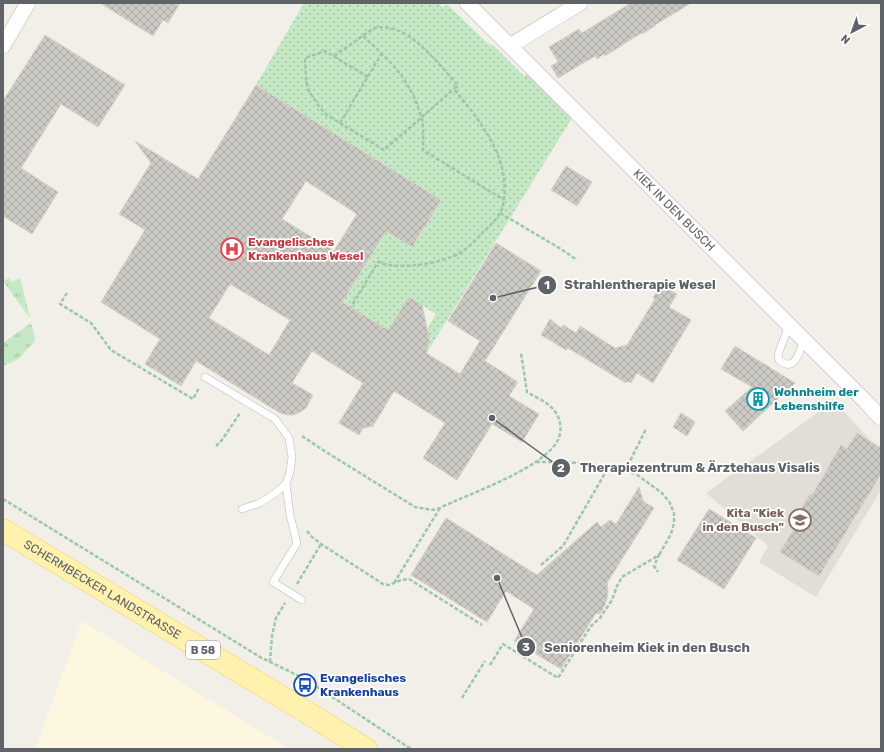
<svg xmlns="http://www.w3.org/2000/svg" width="884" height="752" viewBox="0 0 884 752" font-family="Rubik,sans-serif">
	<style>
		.commercial { fill: #fef7e0 }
		.education { fill: #e1ded6 }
		.grass { fill: url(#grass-tufts) }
		.park { fill: url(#park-dots) }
		.building { fill: url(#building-cross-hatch); stroke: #d6d1c6; fill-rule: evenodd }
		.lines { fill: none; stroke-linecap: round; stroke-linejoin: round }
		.service-casing { stroke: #b5b8bc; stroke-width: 8 }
		.minor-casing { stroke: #b5b8bc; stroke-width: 16 }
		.primary-casing { stroke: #f2c960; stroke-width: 23 }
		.path { stroke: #9cc7a9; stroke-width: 2.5; stroke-dasharray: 4 2; stroke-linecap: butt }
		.service { stroke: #fff; stroke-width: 7 }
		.minor { stroke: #fff; stroke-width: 15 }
		.primary { stroke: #fff2af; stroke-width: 22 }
		.labels { text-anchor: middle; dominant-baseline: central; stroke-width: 3.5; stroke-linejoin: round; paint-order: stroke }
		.shield { fill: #fff; stroke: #8f9295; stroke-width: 1 }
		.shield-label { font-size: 11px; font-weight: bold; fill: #5f6368 }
		.street-label { font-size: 12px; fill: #5f6368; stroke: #fff }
		.health-label { font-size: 12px; font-weight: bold; fill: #be3a42; stroke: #fff; text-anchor: start }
		.culture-label { font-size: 12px; font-weight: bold; fill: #0d838f; stroke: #fff; text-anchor: start }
		.education-label { font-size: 12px; font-weight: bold; fill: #785e54; stroke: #fff; text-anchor: end }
		.transit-label { font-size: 12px; font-weight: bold; fill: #164399; stroke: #fff; text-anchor: start }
		.leader { fill: none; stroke: #5f6368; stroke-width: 1.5 }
		.callout-dot { fill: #5f6368; stroke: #fff; stroke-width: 1.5 }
		.mark-label { font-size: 12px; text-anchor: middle; font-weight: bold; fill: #fff }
		.callout-label { font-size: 13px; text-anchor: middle; font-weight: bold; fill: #5f6368; stroke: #fff; stroke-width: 3.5; stroke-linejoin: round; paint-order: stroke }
	</style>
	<defs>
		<pattern id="grass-tufts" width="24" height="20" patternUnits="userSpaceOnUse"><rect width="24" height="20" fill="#c5e8c5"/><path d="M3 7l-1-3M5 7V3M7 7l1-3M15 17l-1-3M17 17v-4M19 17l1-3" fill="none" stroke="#a3c0a4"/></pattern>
		<pattern id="park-dots" width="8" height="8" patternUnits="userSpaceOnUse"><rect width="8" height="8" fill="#c5e8c5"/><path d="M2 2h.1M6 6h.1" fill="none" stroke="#a3c0a4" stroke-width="1.8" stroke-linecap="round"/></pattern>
		<pattern id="building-cross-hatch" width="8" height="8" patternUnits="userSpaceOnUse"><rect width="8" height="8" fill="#cccac5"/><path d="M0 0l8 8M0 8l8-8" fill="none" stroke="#a9a8a4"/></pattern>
	</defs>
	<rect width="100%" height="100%" fill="#f1efe8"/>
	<path class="commercial" d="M82,621L263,733L288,749H35Z"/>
	<path class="education" d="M834,401L873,443L881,448V490L816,597L759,562L768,546L706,493Z"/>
	<path class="grass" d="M9,278L12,282L20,278L30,318L3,281Z
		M31,323L35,338L34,342L22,355L17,360L3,366V343Z"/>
	<path class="park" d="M304,3H438L442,7L448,5L486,42L495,47L524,76L527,73L572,118L426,354L424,352C427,347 430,342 429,335L425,333L436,314L409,297L388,330L342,302L386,231L412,247L441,200L256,85Z"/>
	<path class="building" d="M100,3H180L168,23L163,20L153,36Z
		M631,3H691L655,25V26L642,34L641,33L605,56L604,54L597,59L595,56L558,78L551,66L558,62L549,47L579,29L582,33Z
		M45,35L125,85L98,127L61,104L21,168L58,192L32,234L3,216V101Z
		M256,85L441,200L412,247L386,231L342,302L388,330L409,297L422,305L429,337V342L426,353L460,374L480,341L448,321L496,243L541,271L485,361L518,382L509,396L539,414L522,442L492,424L457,480L423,458L445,423L394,391L373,426L363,428L359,435L339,423L363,383L312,351L292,383L313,395L306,408L300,412L294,415H287L280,413L196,361L181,386L145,364L160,339L101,302L145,230L119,214L151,163L135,141L198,179ZM306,181L357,214L334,251L282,219ZM230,284L290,320L269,355L209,318Z
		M566,166L592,182L577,206L551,190Z
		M661,285L677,294L669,307L691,320L653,383L637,373L631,383L628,381L626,383L568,348L566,350L541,335L550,319L561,328L563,325L576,333L580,326L615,348L627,345L655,299L653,298Z
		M735,346L795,383L743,431L725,411L752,387L721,369Z
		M681,413L695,422L687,436L673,427Z
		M857,433L881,448V474L819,576L780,552L802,516L798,514L810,494L812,495L830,465H829L841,445L847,449Z
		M639,487L643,501L654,508L607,583L608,591L607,599L604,607L600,614L596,613L561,669L514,641L534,609L506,591L487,622L411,575L446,518L537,575L597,522L601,527L610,520L616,524Z
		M709,509L756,538L724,589L677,560Z"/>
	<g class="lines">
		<g class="service-casing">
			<path id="service" d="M789,325L779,352L778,356L779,360C795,374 800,350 804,340
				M205,377L275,419L289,438L292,457L290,472L286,484L290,515L297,543L273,582L302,600
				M242,509L260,503L274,494L286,484"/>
		</g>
		<g class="minor-casing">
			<g id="minor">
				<path id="s1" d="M467,3L864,400L881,418"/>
				<path d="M3,46L28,3"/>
				<path d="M510,46L580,3"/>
			</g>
		</g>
		<g class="primary-casing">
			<g id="primary">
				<path id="s2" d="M3,530L295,705L366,749"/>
			</g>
		</g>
		<path class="path" d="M363,36C386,57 405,74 417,104C418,109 421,114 422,119C424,129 423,140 423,150L504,200
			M334,56L374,28C379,27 384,27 390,28C414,32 443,68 458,86L454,89C476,116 499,144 504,178C505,187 505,204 501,211C497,219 490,226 483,232C477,239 467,249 458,254C440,263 410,268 390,265C386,265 382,263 378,262L351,307
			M368,77L325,51L305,58L306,78L307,85L309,91L320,108L327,115L340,123L384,150L454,89
			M340,123L382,53
			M500,213L561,249L577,260
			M67,293L60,304L91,323L111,350L193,399L199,388
			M302,436L326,452L415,507L432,510L440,508C470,493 543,469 558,440C562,432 561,420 556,413C550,403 537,398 527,392L521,353
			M216,446L222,440L240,413
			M536,462H568L596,465L625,471L636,474L662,493L670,503L674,513V523L671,534L659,555
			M625,471L646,429
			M3,499L260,657L305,679L411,749
			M307,531L312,537L321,544L383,584L389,585L401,580L409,579L482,625
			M541,565L563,546L608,468
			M394,583L440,508
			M297,584L321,544
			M270,662L272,636L276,618L285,603
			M490,665L503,644L558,678L591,626L600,618L612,600L617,586L622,577L659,555L654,566L658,572
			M462,698L485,661"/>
		<use href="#service" class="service"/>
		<use href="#minor" class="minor"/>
		<use href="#primary" class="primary"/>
	</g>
	<defs>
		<g id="hospital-ring" transform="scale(1.15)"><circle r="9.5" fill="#fff" stroke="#e0444e" stroke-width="1.5"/><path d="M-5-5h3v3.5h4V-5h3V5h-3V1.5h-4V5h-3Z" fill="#e0444e"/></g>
		<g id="building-ring" transform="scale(1.15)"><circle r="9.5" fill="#fff" stroke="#0f9aa8" stroke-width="1.5"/><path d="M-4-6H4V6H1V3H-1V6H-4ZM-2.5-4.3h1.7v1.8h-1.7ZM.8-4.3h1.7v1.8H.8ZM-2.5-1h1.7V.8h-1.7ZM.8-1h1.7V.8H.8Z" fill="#0f9aa8"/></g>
		<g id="school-ring" transform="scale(1.15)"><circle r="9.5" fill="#fff" stroke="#8d6e63" stroke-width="1.5"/><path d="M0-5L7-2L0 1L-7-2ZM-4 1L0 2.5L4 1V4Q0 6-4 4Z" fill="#8d6e63"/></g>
		<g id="bus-ring" transform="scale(1.15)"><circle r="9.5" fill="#fff" stroke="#1a4fb4" stroke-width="1.5"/><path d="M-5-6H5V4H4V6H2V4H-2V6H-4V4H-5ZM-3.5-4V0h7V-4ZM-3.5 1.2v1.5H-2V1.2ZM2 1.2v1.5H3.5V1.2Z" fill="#1a4fb4"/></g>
	</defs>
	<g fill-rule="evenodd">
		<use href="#hospital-ring" x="232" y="249"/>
		<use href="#building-ring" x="758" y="399"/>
		<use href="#school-ring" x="800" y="520"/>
		<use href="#bus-ring" x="305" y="685"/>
	</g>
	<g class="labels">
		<rect class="shield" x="186" y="641" width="34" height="18" rx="3"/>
		<g class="shield-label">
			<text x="203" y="650">B 58</text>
		</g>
		<g class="street-label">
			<text stroke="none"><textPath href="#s1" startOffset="293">KIEK IN DEN BUSCH</textPath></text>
			<text stroke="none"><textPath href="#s2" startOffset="116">SCHERMBECKER LANDSTRASSE</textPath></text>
		</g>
		<g class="health-label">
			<text x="248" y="242">Evangelisches<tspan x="248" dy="14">Krankenhaus Wesel</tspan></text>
		</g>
		<g class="culture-label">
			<text x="774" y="392">Wohnheim der<tspan x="774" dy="14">Lebenshilfe</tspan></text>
		</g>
		<g class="education-label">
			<text x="784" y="513">Kita "Kiek<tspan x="784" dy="14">in den Busch"</tspan></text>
		</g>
		<g class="transit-label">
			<text x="320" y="678">Evangelisches<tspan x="320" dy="14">Krankenhaus</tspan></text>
		</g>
	</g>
	<path class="leader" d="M493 298L547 285M492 418L561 468M497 578L526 647"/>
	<g class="callout-dot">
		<circle cx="493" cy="298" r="4"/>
		<circle cx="492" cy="418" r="4"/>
		<circle cx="497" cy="578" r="4"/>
		<circle cx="547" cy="285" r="10"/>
		<circle cx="561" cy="468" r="10"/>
		<circle cx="526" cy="647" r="10"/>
	</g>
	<g class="mark-label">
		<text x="547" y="289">1</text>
		<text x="561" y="472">2</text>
		<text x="526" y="651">3</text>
	</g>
	<g class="callout-label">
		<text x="640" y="289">Strahlentherapie Wesel</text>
		<text x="700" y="472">Therapiezentrum &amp; Ärztehaus Visalis</text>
		<text x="647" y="652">Seniorenheim Kiek in den Busch</text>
	</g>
	<rect width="884" height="752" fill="none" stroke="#5f6368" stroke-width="8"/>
	<g transform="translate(852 32) rotate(221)" stroke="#ffffff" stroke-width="3" paint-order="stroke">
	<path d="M0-3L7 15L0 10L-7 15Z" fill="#5f6368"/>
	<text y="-6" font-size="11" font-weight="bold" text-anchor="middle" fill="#5f6368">N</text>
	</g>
</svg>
